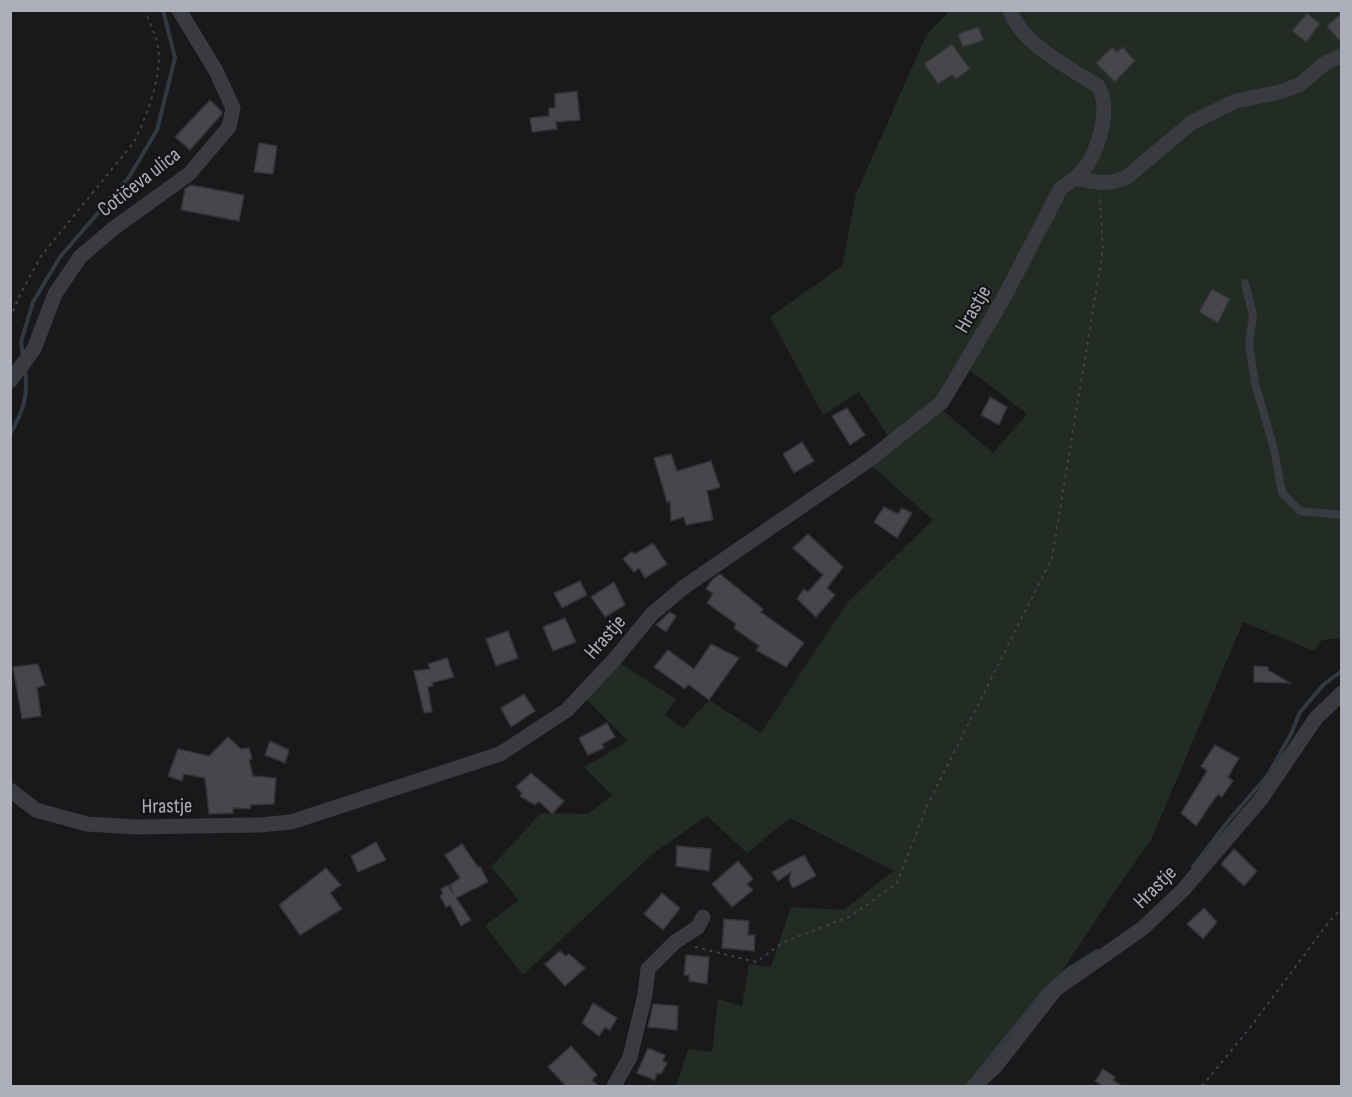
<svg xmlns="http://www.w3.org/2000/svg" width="1352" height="1097" viewBox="0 0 1352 1097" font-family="'Sofia Sans Condensed',sans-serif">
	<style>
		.green { fill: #232b25 }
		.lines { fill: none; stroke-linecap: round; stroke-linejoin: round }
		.stream { stroke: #323940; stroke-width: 4 }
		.building { fill: #46464b; stroke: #343337; stroke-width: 1.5 }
		.path { stroke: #404247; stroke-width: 2; stroke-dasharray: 3 4.5; stroke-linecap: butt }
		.lane { stroke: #3a3b40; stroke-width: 8 }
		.street { stroke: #3a3b40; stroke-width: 15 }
		.labels { text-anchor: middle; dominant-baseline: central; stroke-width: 4.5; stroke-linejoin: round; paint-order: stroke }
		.street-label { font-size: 21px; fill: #adb0ba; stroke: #141416 }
	</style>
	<rect width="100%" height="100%" fill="#19191b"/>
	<path class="green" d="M949,11H1341V638L1322,640L1314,651L1243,622L1152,838L1113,894L986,1086H676L688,1049L712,1052L718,999L742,1006L749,964L771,967L791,907L843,910L894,871L790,818L747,853L707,816L655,852L523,975L485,926L519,900L491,867L541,813L588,814L612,795L584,767L628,741L585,698L618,662L676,699L665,715L683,728L709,700L761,733L848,602L933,520L871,465L941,409L993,453L1027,414L960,363L939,399L890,439L859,392L823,415L770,317L842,266L856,194L926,36Z"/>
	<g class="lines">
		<path class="stream" d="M23,356L21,342L33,302L60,257L129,177L157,130L175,58L163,10
			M10,434C23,412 29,395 25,369
			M1193,867L1229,820L1268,775L1291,734L1300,712L1324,684L1342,671
			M975,1076L1044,991L1067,970L1097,951"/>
	</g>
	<path class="building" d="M1307,13L1320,24L1306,42L1292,31Z
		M1341,13V43L1327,26Z
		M978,27L984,40L963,47L958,34Z
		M952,44L970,69L956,79L952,75L938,84L924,64Z
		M1112,47L1117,52L1123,47L1135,61L1115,82L1096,63Z
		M577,91L580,120L556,122L557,129L532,132L530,118L549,116V108H555V94Z
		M210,100L222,112V114L190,150L175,137Z
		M259,143L277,146L273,174L254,172Z
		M191,185L244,195L239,221L181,210L185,189Z
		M1212,289L1230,299L1218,323L1199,312Z
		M990,397L1007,407L999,425L981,415Z
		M847,408L865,435L850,445L832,416Z
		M802,442L814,461L794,473L783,454Z
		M671,454L677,471L711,461L720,487L707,491L713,520L686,525L684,517L671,521L670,501L667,502L654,458Z
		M884,507L898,514L902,508L912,513L897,538L874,522Z
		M808,534L843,567L827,588L835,595L816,617L797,599L804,589L808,592L823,575L793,548Z
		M653,543L667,564L645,578L639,568L634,572L623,559L631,552L635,554Z
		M720,574L763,609L761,612L804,643L786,667L756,650L759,646L734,628L736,624L707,603L713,594L706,589L712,580Z
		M580,581L587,595L562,608L554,593Z
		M614,582L625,605L605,617L591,597Z
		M670,612L676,616L666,632L656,625Z
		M565,618L576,642L553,651L543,627Z
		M508,631L518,658L496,666L486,639Z
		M711,644L739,658L709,700L688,684L685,689L654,667L668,650L694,669Z
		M447,658L454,677L432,683L433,686L428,687L432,712L424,713L414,671L430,669L428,664Z
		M38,664L45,685L37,688L41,716L22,719L13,667Z
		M1254,666L1268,667V670L1290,683L1254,682Z
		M524,694L535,711L511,727L501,708Z
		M607,723L615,737L602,744L604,748L588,755L579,738Z
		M228,737L241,749L249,748L252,759L249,760L253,776L276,778L274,804L251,805L250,809L233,808V813L209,814L205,778L184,774L182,781L168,776L178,749L209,756Z
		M270,741L289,750L285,763L265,755Z
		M1215,745L1239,758L1228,777L1233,781L1222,797L1218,794L1196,826L1181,813L1207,771L1201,766Z
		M531,773L564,801L552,814L539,801L535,805L520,796L522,793L516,787Z
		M376,842L386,860L358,872L351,856Z
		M462,844L478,867L480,866L488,882L456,898L471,920L461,926L450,905L446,907L440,896L443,894L441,889L448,885L453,893L450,885L460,878L445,855Z
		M677,846L711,849L709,871L676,866Z
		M1234,849L1257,871L1244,886L1221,864Z
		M804,855L816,876L793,888L789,881L791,872L778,881L772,872Z
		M738,861L753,879L747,884L753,890L732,907L712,884Z
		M326,868L341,885L330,893L342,909L300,935L279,905Z
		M662,893L680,908L663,930L644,914Z
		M1204,908L1217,922L1203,939L1187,924Z
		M724,919L749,921L748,935H755L754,951L722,948Z
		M560,951L566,956L569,954L585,968L565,986L545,964Z
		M686,955L709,957L707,984L689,981V975H684Z
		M593,1003L617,1018L610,1030L605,1027L599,1036L582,1023Z
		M653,1004L678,1006L677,1030L648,1027Z
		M571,1046L597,1075L592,1080L598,1086H566L548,1067Z
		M648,1048L665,1055L663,1061L667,1063L661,1074L657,1073L655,1080L637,1073Z
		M1103,1069L1115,1077L1113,1080L1122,1086H1103L1095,1081Z"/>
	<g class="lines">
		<path class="path" d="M10,318L20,295L41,256L134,142C146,117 163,75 158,47C156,35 149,22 145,10
			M695,947L756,962L784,942L851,916L897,883L927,806L1052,558L1103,249L1100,195
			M1202,1086L1249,1029L1328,923L1342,908"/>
		<path class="lane" d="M1245,283L1253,315L1249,344L1255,383L1274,449L1282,493L1300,511L1342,515"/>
		<path class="street" d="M1010,10C1020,43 1070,68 1098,86C1111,106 1100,144 1088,164C1084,169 1079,174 1075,178
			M10,381L34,349L55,294L80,257L114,228L189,174L229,127L233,108L216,71L179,10
			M10,790L36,810L87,824L135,827L259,825L291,822L500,754L567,710L614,660L652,614L684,587L869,460L942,402L1002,301L1061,188L1075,178C1095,182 1108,186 1127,177L1191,123L1236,101L1280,92L1299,85L1324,64L1342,55
			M614,1086L630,1057L645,995L648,969L675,942L698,927L703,917
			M974,1086L995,1067L1056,989L1143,928L1183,890L1261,799L1316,718L1342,693"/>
	</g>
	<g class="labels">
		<g class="street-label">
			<text transform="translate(139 182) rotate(-38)">Cotičeva ulica</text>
			<text transform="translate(973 309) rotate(-60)">Hrastje</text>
			<text transform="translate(605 637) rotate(-49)">Hrastje</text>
			<text transform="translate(167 806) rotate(-1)">Hrastje</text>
			<text transform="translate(1155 887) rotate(-45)">Hrastje</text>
		</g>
	</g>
	<rect width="1352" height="1097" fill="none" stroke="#adb0ba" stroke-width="24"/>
</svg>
